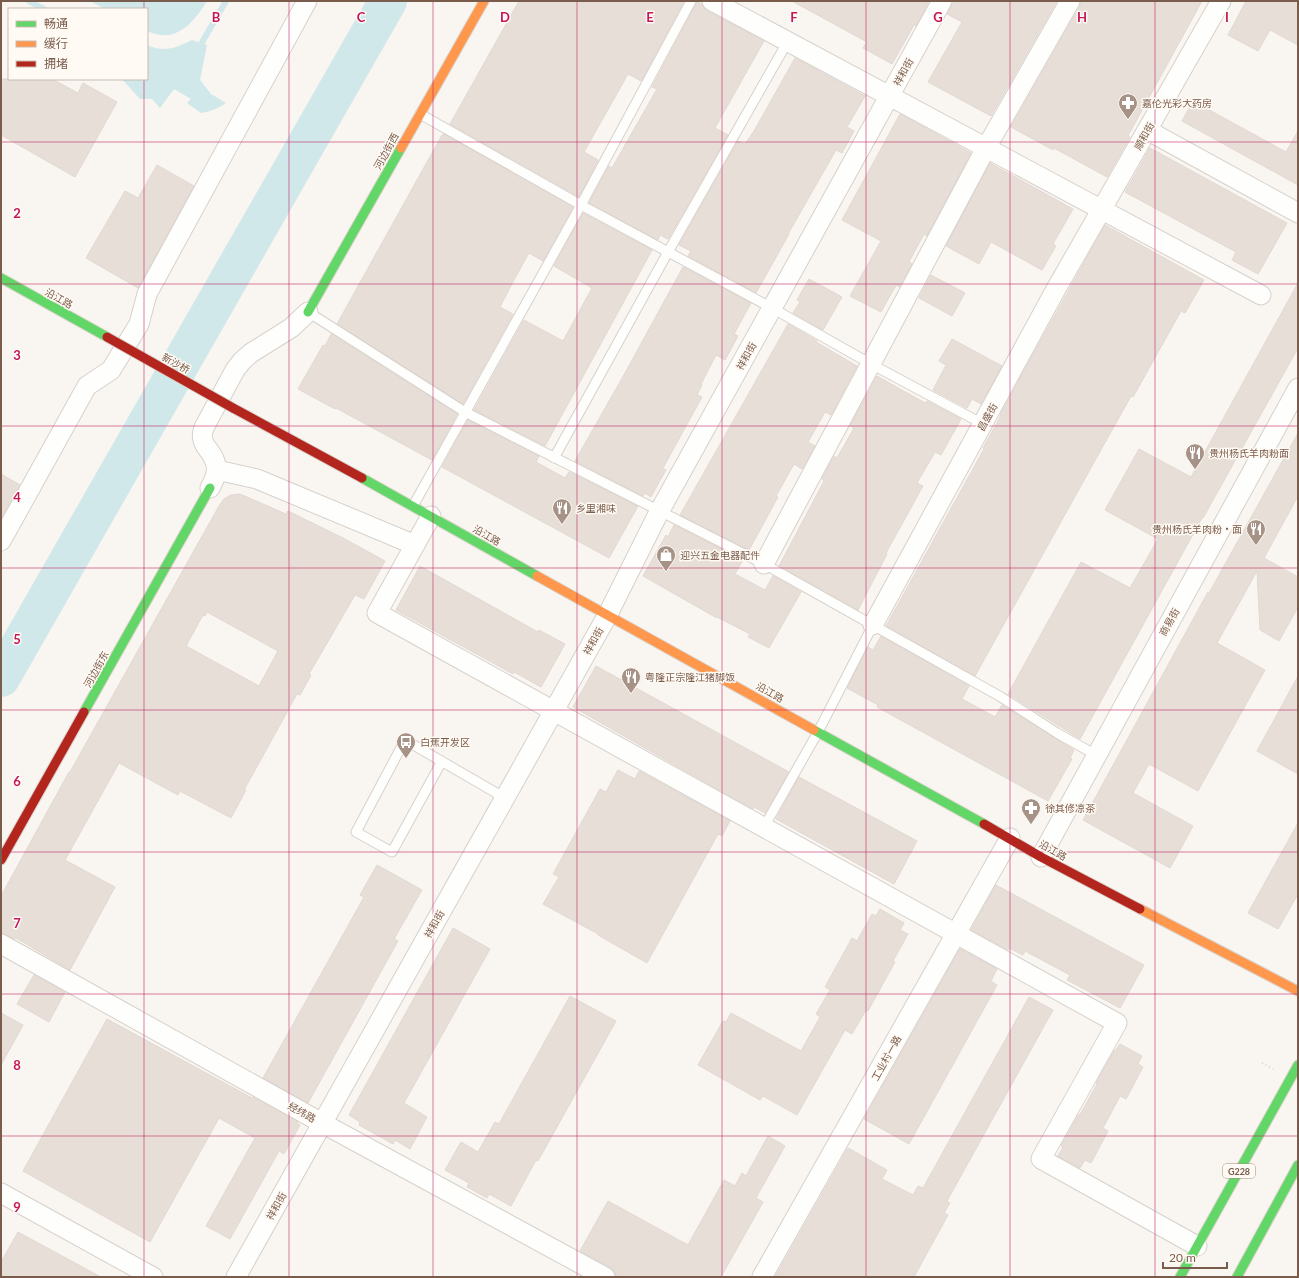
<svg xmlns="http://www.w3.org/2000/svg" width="1299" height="1278" viewBox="0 0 1299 1278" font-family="Lato,'Noto Sans SC',sans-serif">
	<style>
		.water { fill: #d0e8ea }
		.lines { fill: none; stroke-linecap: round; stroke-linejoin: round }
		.stream { stroke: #d0e8ea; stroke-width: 6 }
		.river { stroke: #d0e8ea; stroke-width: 38 }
		.building { fill: #e6ded7; stroke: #e2d8d2; fill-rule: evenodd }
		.lane-casing { stroke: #d7d1cb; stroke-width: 11 }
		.street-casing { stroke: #d7d1cb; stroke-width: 21 }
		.fast-casing { stroke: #d9d2cb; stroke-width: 11 }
		.slow-casing { stroke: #d9d2cb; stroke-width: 11 }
		.jam-casing { stroke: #d9d2cb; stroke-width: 11 }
		.path { stroke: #dcd5d0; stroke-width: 2.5; stroke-dasharray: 1 3; stroke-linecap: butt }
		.lane { stroke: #fefefd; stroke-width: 9 }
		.street { stroke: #fefefd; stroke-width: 19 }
		.fast { stroke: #63d668; stroke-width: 9 }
		.slow { stroke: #ff974d; stroke-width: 9 }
		.jam { stroke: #b3261e; stroke-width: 9 }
		.jam-bridge-casing { stroke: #d9d2cb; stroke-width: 11; stroke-linecap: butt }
		.jam-bridge { stroke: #b3261e; stroke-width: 9 }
		.grid { fill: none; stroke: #c2185b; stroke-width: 1; stroke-opacity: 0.55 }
		.labels { text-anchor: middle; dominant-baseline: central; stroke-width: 3; stroke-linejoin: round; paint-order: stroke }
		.shield { fill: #fffaf3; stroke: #a28b7f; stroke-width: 1 }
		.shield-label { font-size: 9px; font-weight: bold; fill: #7a5c4d }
		.street-label { font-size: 10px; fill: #7a5c4d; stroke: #fffaf3 }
		.poi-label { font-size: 10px; fill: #7a5c4d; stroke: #fffaf3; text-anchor: start }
		.grid-label { font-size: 13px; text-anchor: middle; font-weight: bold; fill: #c2185b; stroke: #fffaf3; stroke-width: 3; stroke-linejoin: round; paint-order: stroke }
	</style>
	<rect width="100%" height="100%" fill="#f9f5f0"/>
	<path class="water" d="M90,1H207C198,16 182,37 163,35C158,35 152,33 147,31V9H105Z
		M192,40L207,45L200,80L211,94L226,103C217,109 212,111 201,113L187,103L191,99L174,89L160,108L152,99H140L122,79H147V45C164,53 176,48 192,40Z"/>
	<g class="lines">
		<path class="stream" d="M29,1L44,9
			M201,44L226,1"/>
		<path class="river" d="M1,678L388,1"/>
	</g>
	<path class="building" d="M519,1H684L641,81L628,74L584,152L598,160L579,197L450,124Z
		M792,1H929L916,26L914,25L892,64L863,48L867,42Z
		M953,1H1057L991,116L928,82L962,22L947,14Z
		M1081,1H1202L1130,132L1128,135L1130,137L1107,177L1054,148L1053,150L1011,127L1080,6Z
		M1246,1H1298V45L1270,30L1258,51L1228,35Z
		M697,2L702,4L707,11L764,41L715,128L728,135L668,239L660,235L658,240L589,203L609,166L612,168L657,89L652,87Z
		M795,58L865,96L847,127L854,131L842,153L836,150L788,234H789L756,293L688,256L691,251L679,245L738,141L745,144L754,131Z
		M1,79H52L78,93L83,83L117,102L75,177L1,135Z
		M1193,101L1286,152L1298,131V185L1182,121Z
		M900,114L971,153L927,236L924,234L909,262L912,264L899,287L896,285L881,312L850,296L881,241L842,220Z
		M444,134L573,207L543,261L529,253L515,278L500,307L513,314L463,404L337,324L442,135Z
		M1150,148L1287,223L1258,274L1232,260L1236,252L1125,192Z
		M990,163L1073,209L1053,244L1056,246L1042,270L991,242L979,264L946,246Z
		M157,165L194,186L138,288L86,258L125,191L138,198Z
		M583,213L652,250L545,446L474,410L524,320L563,341L592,288L554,266Z
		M1105,225L1204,280L1185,313L1181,311L1133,397L1131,396L975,676L886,626L984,449L983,448L999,419L1001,415H1000L1030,360Z
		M683,267L751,303L734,334L738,336L725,360L716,355L701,384L702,385L697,395L702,397L663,468L666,470L658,484L651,497L645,493L643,496L575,461L625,373Z
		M931,275L965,293L952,316L919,298Z
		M809,279L842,297L823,330L793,313L800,302L797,300Z
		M1298,283V348L1203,518H1202L1080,739L1008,694L1081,562L1130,588L1158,539L1105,510L1139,449L1191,477Z
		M788,324L817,341L816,342L857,366L831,415L825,412L808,442L815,446L802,469L794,464L776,496L778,497L749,550L680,515Z
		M331,334L457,414L432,460L336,408L335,409L298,389L323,345L325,346Z
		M952,339L1002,366L981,404L972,399L967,408L933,390L946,365L939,361Z
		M877,376L925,403L927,401L961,419L941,455L935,452L917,483L923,486L886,553L887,554L858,610L779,566L823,483L824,481L822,479L834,456L837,458L853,430V427L850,426Z
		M468,420L539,456L536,462L565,478L569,472L638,506L609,558L442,467Z
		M1298,433V496L1264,558L1298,577V607L1279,641L1260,630L1257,571L1217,643L1265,670L1198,791L1149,764L1133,793L1193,826L1170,868L1083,820L1208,592L1209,593Z
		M1,474L20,485L1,518Z
		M240,494L286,514L288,511L345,539L385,561L364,599L355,595L309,674L311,675L300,695L297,694L244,790H246L231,818L180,791L178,795L119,763L65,860L115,887L70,970L16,938L15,939L1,933V896L69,772H70L219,506L224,499L231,495ZM207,612L278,651L259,686L186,646L203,615L205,616Z
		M674,525L743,560L735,574L765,590L773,576L801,592L769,648L748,637L750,634L717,617V618L643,576L666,535L668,537Z
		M420,566L538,632L539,630L565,644L541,687L514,672L513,674L396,610Z
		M881,636L969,686L962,699L995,717L1002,705L1074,750L1070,758L1072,759L1048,801L877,707L878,705L847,688L868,647L873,650Z
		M596,666L789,772L765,813L754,807L753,809L740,802L573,707Z
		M1298,676V774L1257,751Z
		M618,770L635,779L639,771L730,821L722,836L718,834L647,963L598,935V934L543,904L559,877L553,874L600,789L606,792Z
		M799,777L917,841L894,884L776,819Z
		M1298,823V894L1278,929L1248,913Z
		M377,865L422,890L394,939L398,941L308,1103L263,1078L364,897L360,895Z
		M996,885L1144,965L1120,1008L1067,980L1070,975L1025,951L1023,955L1009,948L1008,950L971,930Z
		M880,909L904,923L900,930L908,934L893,961L895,962L868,1011L866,1010L852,1034L845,1030L797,1115L763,1096L760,1100L698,1065L723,1021L726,1022L731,1013L801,1051L820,1017L816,1014L830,990L825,987L852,938L857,941L872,914L876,916Z
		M453,928L490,949L404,1103L427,1117L410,1149L395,1140L393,1144L359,1125L360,1122L349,1115Z
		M960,949L997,969L991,981L997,985L909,1144L864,1119Z
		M34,975L65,992L49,1022L17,1004Z
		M570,996L616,1021L538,1161L536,1160L511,1206L489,1194L487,1198L467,1187L469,1183L445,1170L461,1142L478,1152L495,1122L499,1124Z
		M1029,997L1053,1010L947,1201L950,1203L944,1213L948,1215L914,1277H775L848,1148L887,1170L882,1179L913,1195L918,1186L923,1188Z
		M1,1013L23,1025L1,1065Z
		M107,1019L252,1098L253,1097L298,1122L297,1123L300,1125L284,1154L279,1151L230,1239L206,1226L255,1138L219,1118L150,1242L23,1171Z
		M1120,1044L1142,1056L1138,1064L1143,1067L1126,1099L1120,1096L1103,1128L1108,1131L1091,1163L1085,1160L1080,1168L1058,1156L1063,1147L1061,1146L1079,1114L1080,1115L1097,1084L1096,1083L1114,1051H1115Z
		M768,1136L785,1146L756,1198L763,1202L721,1277H616L615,1272L610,1267L580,1251L608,1201L688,1245L724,1180L735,1186L742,1173L746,1176Z
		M18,1232L101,1277H1V1262Z"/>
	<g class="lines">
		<g class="lane-casing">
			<path id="lane" d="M420,114L581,205L772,308L871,364L983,424
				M308,312L465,412L764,564L1001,697L1057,733L1096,755
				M554,458L668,252L788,41
				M413,506L581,205L691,1
				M442,761L392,852L356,832L405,740L505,798
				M764,827L818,732L873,625"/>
		</g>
		<g class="street-casing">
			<path id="street" d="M712,1L1261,295
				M1147,130L1298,213
				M217,470L257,479L415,545
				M210,488C218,474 219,465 210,452C207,448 204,445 203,440C201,434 204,427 207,422L235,370L242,361L251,353L291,328L308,312
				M431,516L377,613L1117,1023L1041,1159L1197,1246
				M1,541L87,386L111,370L139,324L147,294L307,1
				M764,564L986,148L1070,1
				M873,625L1056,289L1221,1
				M1041,857L1298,388
				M1,944L322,1123L605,1277
				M1,1193L153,1277
				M236,1277L607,616L659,512L942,1
				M762,1277L1010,838"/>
		</g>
		<g class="fast-casing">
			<path id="fast" d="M1,278L107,337
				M308,312L401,148
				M362,478L537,576
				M84,712L210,488
				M814,730L984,824
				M1180,1277L1298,1065
				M1237,1277L1298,1165"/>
		</g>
		<g class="slow-casing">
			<path id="slow" d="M401,148L484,1
				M537,576L814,730
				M1140,909L1298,991"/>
		</g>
		<g class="jam-casing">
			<path id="jam" d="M233,408L362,478
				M984,824L1041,857L1140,909
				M1,860L84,712"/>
		</g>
		<path class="path" d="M1262,1063L1273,1069"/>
		<use href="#lane" class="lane"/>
		<use href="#street" class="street"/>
		<use href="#fast" class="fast"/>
		<use href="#slow" class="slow"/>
		<use href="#jam" class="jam"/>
		<g class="jam-bridge-casing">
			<path id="jam-bridge" d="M107,337L233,408"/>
		</g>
		<use href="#jam-bridge" class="jam-bridge"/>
	</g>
	<path class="grid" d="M144,1V9M289,1V1277M433,1V1277M577,1V1277M722,1V1277M866,1V1277M1010,1V1277M1155,1V1277M144,79V1277M1,142H1298M1,284H1298M1,426H1298M1,568H1298M1,710H1298M1,852H1298M1,994H1298M1,1136H1298"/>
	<defs>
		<g id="pharmacy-pin" transform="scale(1)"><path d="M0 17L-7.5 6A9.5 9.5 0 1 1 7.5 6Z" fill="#a69286" stroke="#fffaf3"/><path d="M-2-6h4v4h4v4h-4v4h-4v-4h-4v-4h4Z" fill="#fff"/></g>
		<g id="restaurant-pin" transform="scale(1)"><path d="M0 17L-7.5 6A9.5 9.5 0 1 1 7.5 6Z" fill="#a69286" stroke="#fffaf3"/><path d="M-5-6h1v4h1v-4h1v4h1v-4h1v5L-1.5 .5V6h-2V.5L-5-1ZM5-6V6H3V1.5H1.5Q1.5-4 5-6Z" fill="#fff"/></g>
		<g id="shop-pin" transform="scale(1)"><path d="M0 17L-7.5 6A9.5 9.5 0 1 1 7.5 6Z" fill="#a69286" stroke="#fffaf3"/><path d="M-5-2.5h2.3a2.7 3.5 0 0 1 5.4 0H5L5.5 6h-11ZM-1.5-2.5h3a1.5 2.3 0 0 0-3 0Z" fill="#fff"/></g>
		<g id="bus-pin" transform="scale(1)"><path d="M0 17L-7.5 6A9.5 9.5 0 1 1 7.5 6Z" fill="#a69286" stroke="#fffaf3"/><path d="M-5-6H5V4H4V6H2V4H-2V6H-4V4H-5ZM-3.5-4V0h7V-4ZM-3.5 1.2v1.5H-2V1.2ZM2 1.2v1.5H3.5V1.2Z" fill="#fff"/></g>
	</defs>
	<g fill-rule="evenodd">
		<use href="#pharmacy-pin" x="1128" y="103"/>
		<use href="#restaurant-pin" x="1195" y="453"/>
		<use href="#restaurant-pin" x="562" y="508"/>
		<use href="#restaurant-pin" x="1256" y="529"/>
		<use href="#shop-pin" x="666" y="555"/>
		<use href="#restaurant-pin" x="631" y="677"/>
		<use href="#bus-pin" x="406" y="742"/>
		<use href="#pharmacy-pin" x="1031" y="808"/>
	</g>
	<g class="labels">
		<rect class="shield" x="1223" y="1164" width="32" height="14" rx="3"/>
		<g class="shield-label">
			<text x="1239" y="1171">G228</text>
		</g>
		<g class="street-label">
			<text transform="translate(903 72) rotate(-61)">祥和街</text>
			<text transform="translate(1144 136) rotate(-61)">順和街</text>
			<text transform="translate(386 151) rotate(-61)">河边街西</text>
			<text transform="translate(59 298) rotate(29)">沿江路</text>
			<text transform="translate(746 356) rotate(-61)">祥和街</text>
			<text transform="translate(176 363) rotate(29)">新沙桥</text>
			<text transform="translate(987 417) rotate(-61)">昌盛街</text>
			<text transform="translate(487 535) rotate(30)">沿江路</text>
			<text transform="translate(1169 622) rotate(-61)">商易街</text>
			<text transform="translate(593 641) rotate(-61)">祥和街</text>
			<text transform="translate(96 669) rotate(-61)">河边街东</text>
			<text transform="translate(770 692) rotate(29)">沿江路</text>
			<text transform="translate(1053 850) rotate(29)">沿江路</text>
			<text transform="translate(434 924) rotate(-61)">祥和街</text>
			<text transform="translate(886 1058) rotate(-61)">工业村一路</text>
			<text transform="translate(302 1112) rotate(29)">经纬路</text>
			<text transform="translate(276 1206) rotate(-61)">祥和街</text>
		</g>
		<g class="poi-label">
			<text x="1142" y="103">嘉伦光彩大药房</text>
			<text x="1209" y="453">贵州杨氏羊肉粉面</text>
			<text x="576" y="508">乡里湘味</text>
			<text x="1242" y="529" text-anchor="end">贵州杨氏羊肉粉・面</text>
			<text x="680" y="555">迎兴五金电器配件</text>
			<text x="645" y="677">粤隆正宗隆江猪脚饭</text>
			<text x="420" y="742">白蕉开发区</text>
			<text x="1045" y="808">徐其修凉茶</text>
		</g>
	</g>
	<g class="grid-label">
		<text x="216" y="22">B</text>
		<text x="361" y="22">C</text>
		<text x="505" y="22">D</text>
		<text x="650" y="22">E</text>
		<text x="794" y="22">F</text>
		<text x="938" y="22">G</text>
		<text x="1082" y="22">H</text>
		<text x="1227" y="22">I</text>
		<text x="17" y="218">2</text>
		<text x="17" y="360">3</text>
		<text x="17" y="502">4</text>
		<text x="17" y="644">5</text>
		<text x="17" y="786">6</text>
		<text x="17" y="928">7</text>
		<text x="17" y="1070">8</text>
		<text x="17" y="1212">9</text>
	</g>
	<rect width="1299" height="1278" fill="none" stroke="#7a5c4d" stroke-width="4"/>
	<rect x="8" y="8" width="140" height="72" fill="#fffaf3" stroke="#cabbb1"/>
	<rect x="16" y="21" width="20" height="6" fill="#63d668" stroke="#cabbb1"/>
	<text x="44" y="28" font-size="12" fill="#7a5c4d">畅通</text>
	<rect x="16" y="41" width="20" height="6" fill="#ff974d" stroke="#cabbb1"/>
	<text x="44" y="48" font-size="12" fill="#7a5c4d">缓行</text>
	<rect x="16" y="61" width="20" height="6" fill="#b3261e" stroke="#cabbb1"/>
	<text x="44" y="68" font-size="12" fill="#7a5c4d">拥堵</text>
	<path d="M1163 1262v6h64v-6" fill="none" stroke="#7a5c4d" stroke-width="2"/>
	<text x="1169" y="1262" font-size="12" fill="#7a5c4d" stroke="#fffaf3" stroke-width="3" paint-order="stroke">20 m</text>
</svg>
